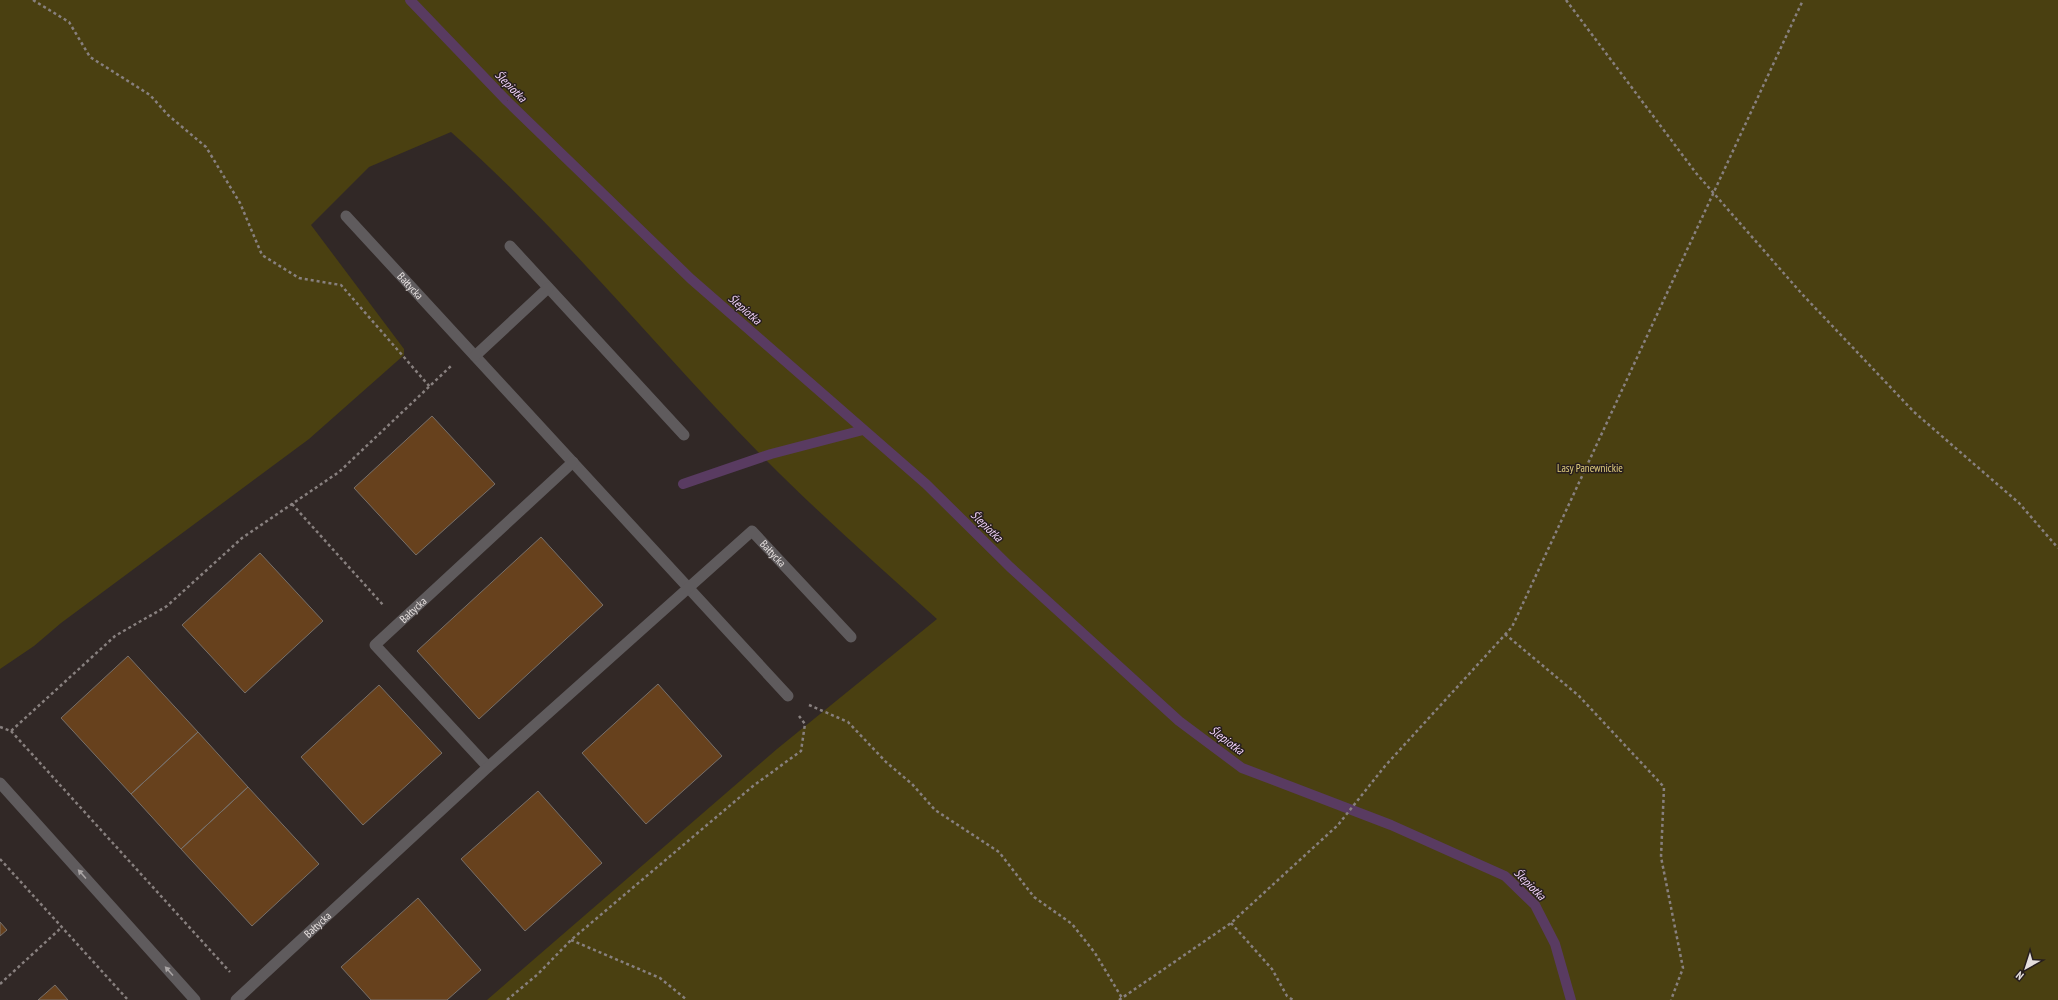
<svg xmlns="http://www.w3.org/2000/svg" width="2058" height="1000" viewBox="0 0 2058 1000" font-family="'PT Sans Narrow',sans-serif">
	<style>
		.green { fill: #4a4011 }
		.lines { fill: none; stroke-linecap: round; stroke-linejoin: round }
		.stream { stroke: #593b61; stroke-width: 10 }
		.building { fill: #67411d; stroke: #78706a }
		.path { stroke: #88807f; stroke-width: 2.5; stroke-dasharray: 3 3; stroke-linecap: butt }
		.minor { stroke: #5f5b5d; stroke-width: 11 }
		.oneway { fill: #a9a4a4 }
		.labels { text-anchor: middle; dominant-baseline: central; stroke-width: 3; stroke-linejoin: round; paint-order: stroke }
		.street-label { font-size: 11px; fill: #e5dfde; stroke: #271e1d }
		.park-label { font-size: 11px; fill: #e2cf7f; stroke: #271e1d }
		.water-label { font-size: 12px; font-style: italic; fill: #f3d4fb; stroke: #271e1d }
	</style>
	<rect width="100%" height="100%" fill="#312826"/>
	<path class="green" d="M0,0H2058V1000H487L777,749L937,619C878,565 818,513 762,456C657,349 563,231 451,132L369,167L311,225L404,349V355L309,439L61,623L34,646L0,669Z"/>
	<g class="lines">
		<path class="stream" d="M410,0L507,101L691,279L926,484L1010,567L1179,721L1242,768L1391,825L1505,876L1535,905L1555,944L1571,1000
			M683,484L771,454L863,430"/>
	</g>
	<path class="building" d="M432,416L495,484L416,555L354,488Z
		M541,537L603,605L479,719L417,651Z
		M260,553L323,621L245,693L182,625Z
		M128,656L198,732L131,794L61,718Z
		M658,684L722,756L646,824L582,753Z
		M379,685L442,753L363,825L301,757Z
		M198,732L248,787L181,849L131,794Z
		M248,787L319,864L252,926L181,849Z
		M538,791L602,863L525,931L461,859Z
		M418,898L481,970L447,1000H371L341,967Z
		M0,922L7,930L0,936Z
		M55,985L68,1000H38Z"/>
	<g class="lines">
		<path class="path" d="M33,0L69,22L90,57L150,95L168,115L206,147L240,203L262,255L299,278L341,285L430,387
			M1566,0L1696,173L1802,294L1914,412L2019,503L2058,548
			M292,504L384,606
			M1505,634L1579,696L1664,787L1661,857L1683,968L1671,1000
			M809,705L848,722L886,762L912,784L935,810L999,852L1034,897L1072,924L1095,953L1122,998
			M0,727L11,731L115,636L167,606L242,538L339,472L452,365
			M11,731L230,972
			M0,859L128,1000
			M1231,923L1272,969L1287,996L1293,1000
			M571,940L660,978L687,1000
			M0,984L62,927
			M507,1000L538,974L571,940L753,786L801,751L805,724L799,716
			M1119,1000L1231,923L1338,825L1385,766L1512,627L1803,0"/>
		<g class="minor">
			<path id="s1" d="M346,216L788,696"/>
			<path d="M510,246L684,435"/>
			<path d="M475,356L548,288"/>
			<path id="s2" d="M488,767L375,645L573,462"/>
			<path d="M0,783L195,1000"/>
			<path id="s3" d="M236,1000L488,767L752,531L851,637"/>
		</g>
	</g>
	<defs><path id="oneway-solid" d="M-6-.8H1V-3.2L6.5 0L1 3.2V.8H-6Z"/></defs>
	<g class="oneway">
		<use href="#oneway-solid" transform="translate(82 874) rotate(-132)"/>
		<use href="#oneway-solid" transform="translate(169 971) rotate(-132)"/>
	</g>
	<g class="labels">
		<g class="street-label">
			<text stroke="none"><textPath href="#s1" startOffset="95">Bałtycka</textPath></text>
			<text stroke="none"><textPath href="#s3" startOffset="728">Bałtycka</textPath></text>
			<text stroke="none"><textPath href="#s2" startOffset="218">Bałtycka</textPath></text>
			<text stroke="none"><textPath href="#s3" startOffset="111">Bałtycka</textPath></text>
		</g>
		<g class="park-label">
			<text x="1590" y="468">Lasy Panewnickie</text>
		</g>
		<g class="water-label">
			<text transform="translate(511 86) rotate(45)">Ślepiotka</text>
			<text transform="translate(745 309) rotate(41)">Ślepiotka</text>
			<text transform="translate(987 526) rotate(44)">Ślepiotka</text>
			<text transform="translate(1227 740) rotate(37)">Ślepiotka</text>
			<text transform="translate(1530 884) rotate(45)">Ślepiotka</text>
		</g>
	</g>
	<g transform="translate(2026 968) rotate(219)" stroke="#271e1d" stroke-width="3" paint-order="stroke">
	<path d="M0-3L7 15L0 10L-7 15Z" fill="#e5dfde"/>
	<text y="-6" font-size="11" font-weight="bold" text-anchor="middle" fill="#e5dfde">N</text>
	</g>
</svg>
